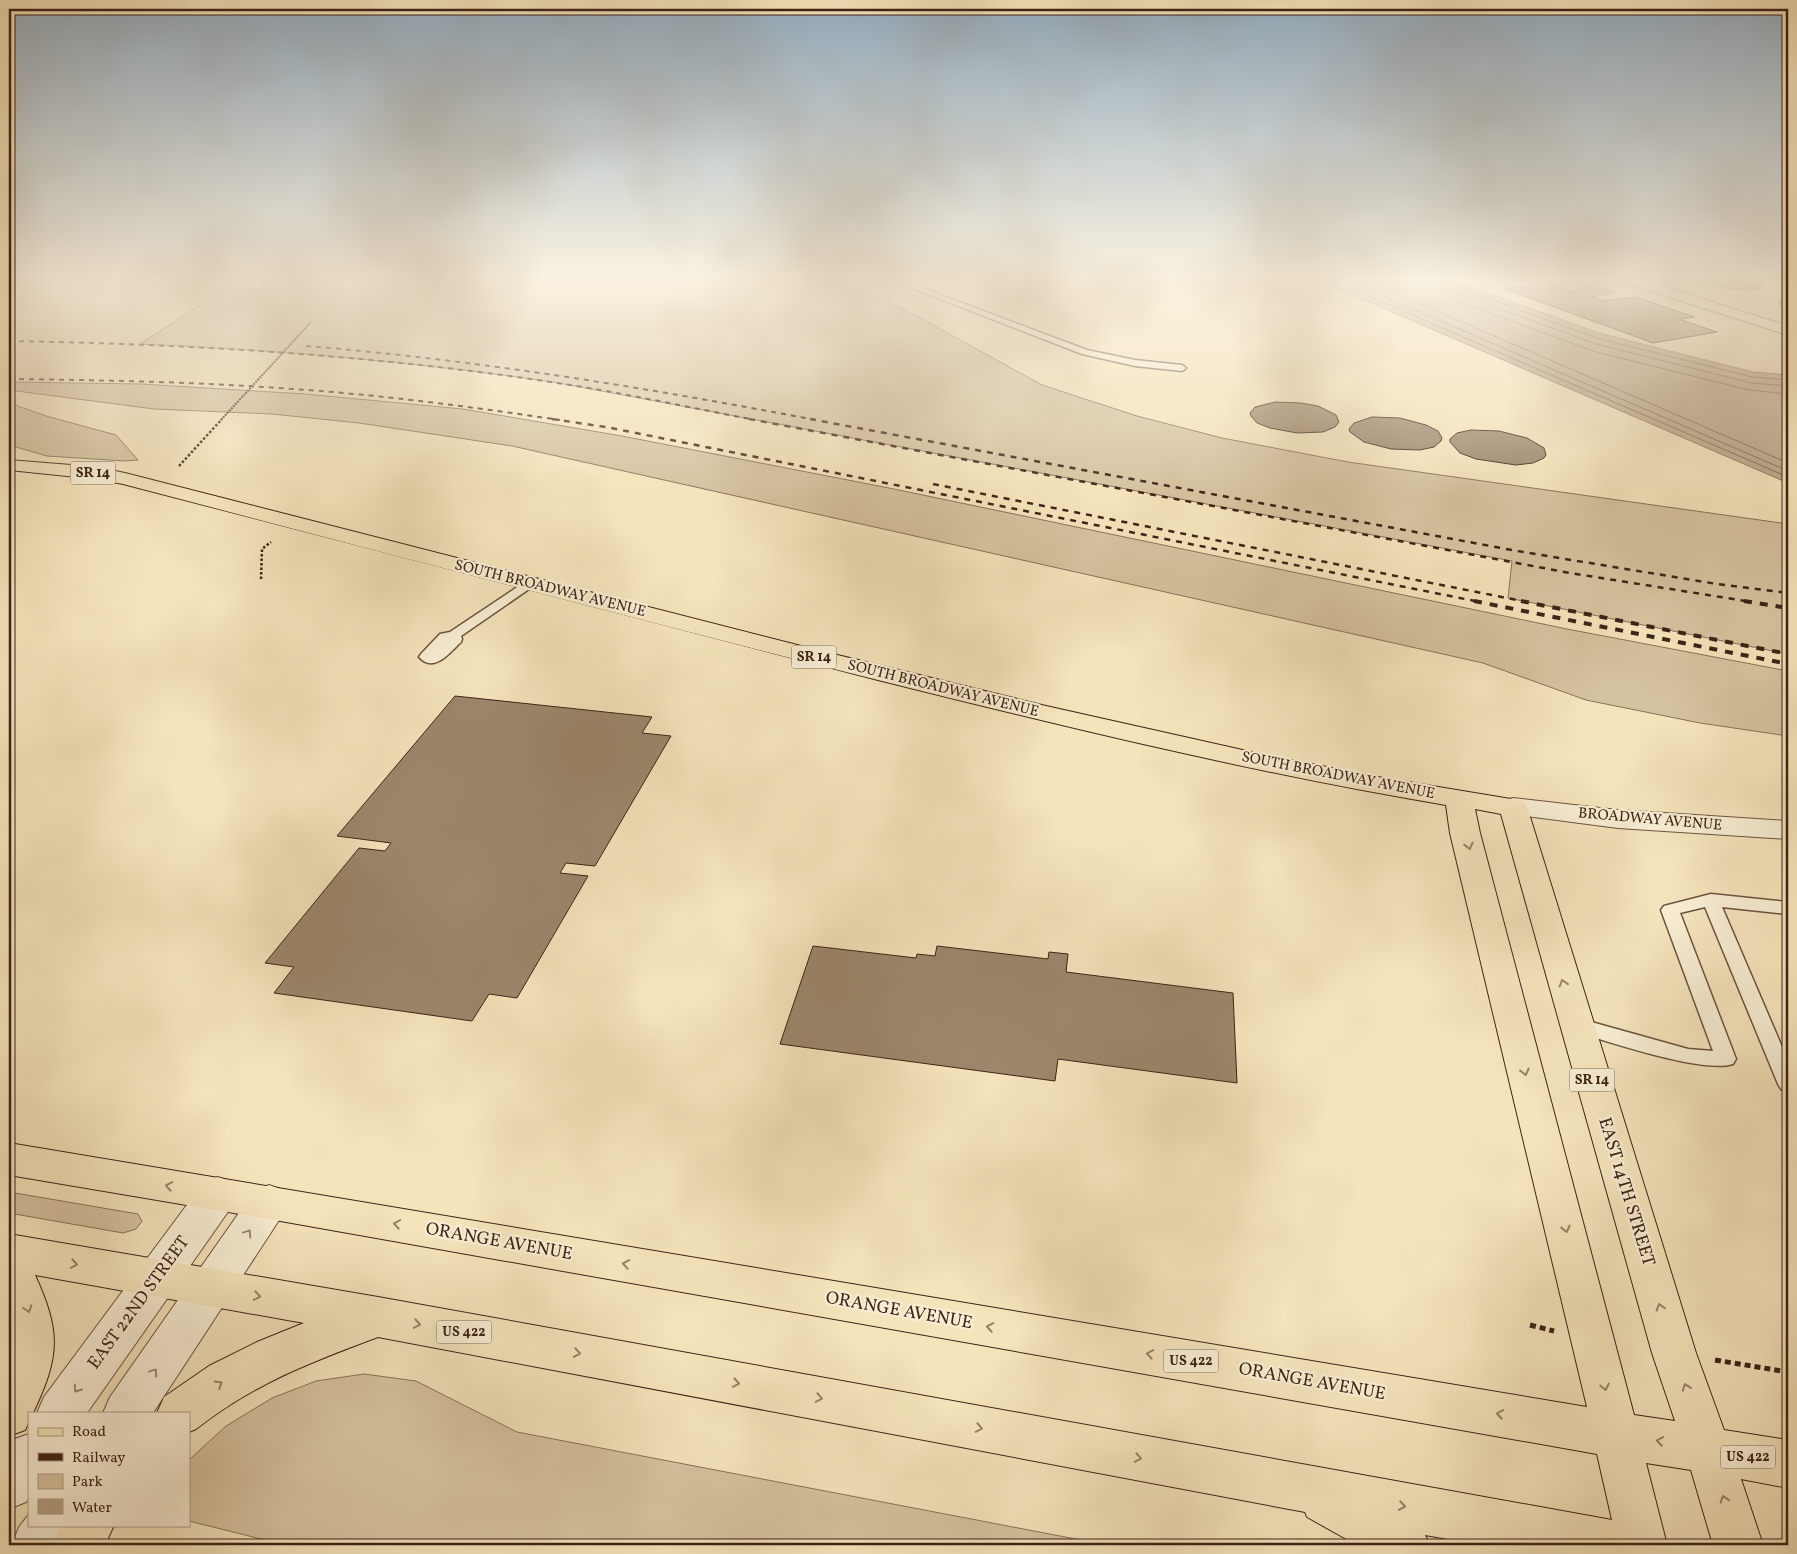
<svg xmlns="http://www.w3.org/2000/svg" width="1797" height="1554" viewBox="0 0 1797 1554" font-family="Vollkorn,serif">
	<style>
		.green { fill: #d5c29f; stroke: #89725a }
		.water { fill: #b6a283; stroke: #866f57 }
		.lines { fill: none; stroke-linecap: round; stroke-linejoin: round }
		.shore { stroke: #7a624c; stroke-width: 1 }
		.building { fill: #9c876c; stroke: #3d2316 }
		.service-casing { stroke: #6b533f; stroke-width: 3 }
		.minor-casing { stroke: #6b533f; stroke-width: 2 }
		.tertiary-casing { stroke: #6b533f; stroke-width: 2 }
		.primary-casing { stroke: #3d2316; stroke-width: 2 }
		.path-far1 { stroke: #3d2316; stroke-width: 2.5; stroke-dasharray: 2.5 2; stroke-linecap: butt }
		.path { stroke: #3d2316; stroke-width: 5; stroke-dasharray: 6 4; stroke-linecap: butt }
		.service { fill: #f8edd3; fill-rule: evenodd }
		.minor { fill: #f8edd3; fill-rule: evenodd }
		.tertiary { fill: #f8edd3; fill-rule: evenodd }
		.primary { fill: #f4e3bb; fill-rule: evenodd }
		.rail-far2 { stroke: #3d2316; stroke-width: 2; stroke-dasharray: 5 5; stroke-linecap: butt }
		.rail-far1 { stroke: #3d2316; stroke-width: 2.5; stroke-dasharray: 6 6; stroke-linecap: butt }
		.rail { stroke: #3d2316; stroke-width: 4; stroke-dasharray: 8 8; stroke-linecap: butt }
		.path-bridge-far1 { stroke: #3d2316; stroke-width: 2; stroke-dasharray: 2 1; stroke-linecap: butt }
		.path-bridge { stroke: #3d2316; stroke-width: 2.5; stroke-dasharray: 2.5 2; stroke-linecap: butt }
		.oneway { stroke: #988368 }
		.oneway2 { stroke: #9a8874 }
		.labels { text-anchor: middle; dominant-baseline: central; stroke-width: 4.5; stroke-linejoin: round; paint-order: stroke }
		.shield { fill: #f8edd3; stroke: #75604f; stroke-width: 1 }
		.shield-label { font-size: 14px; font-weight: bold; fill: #3d2316 }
		.street-label { font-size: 15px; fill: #3d2316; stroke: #f8edd3 }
		.near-street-label { font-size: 18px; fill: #3d2316; stroke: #f8edd3 }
	</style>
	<rect width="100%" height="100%" fill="#f4e3bb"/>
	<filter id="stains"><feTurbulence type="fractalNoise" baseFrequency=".004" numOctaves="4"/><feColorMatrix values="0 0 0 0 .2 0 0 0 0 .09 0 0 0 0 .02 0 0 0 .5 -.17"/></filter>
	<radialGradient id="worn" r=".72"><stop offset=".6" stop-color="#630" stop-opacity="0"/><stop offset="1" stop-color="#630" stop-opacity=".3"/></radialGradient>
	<path class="green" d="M239,280H840L902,308L1042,385L1137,416L1222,438L1348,462L1788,524V654L1508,598L1512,561L553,382C416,362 279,350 140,344Z
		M9,382L141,384L305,394L463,409L622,436L889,488L1567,629L1788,671V736L1700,723L1586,700L1483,663L512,446L359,423L272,414L154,409L9,390Z
		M9,403L46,416L116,435L138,460L125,461L47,456L9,445Z
		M9,1192L138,1214L142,1221L136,1229L123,1233L9,1213Z
		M364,1374L416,1381L517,1432L1107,1545H285L189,1521V1460L226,1426L272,1398L316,1381Z"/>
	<path class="water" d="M1318,280H1452L1599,333L1753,372L1788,375V483Z"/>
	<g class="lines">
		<path class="shore" d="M1331,280L1788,477
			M1346,280L1788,471
			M1365,280L1788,463
			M1439,280L1442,292L1452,299L1593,351L1749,390L1788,394
			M1447,280L1449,288L1454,292L1596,344L1751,383L1788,386
			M1453,280L1457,287L1597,338L1752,377L1788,380"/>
	</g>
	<path class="building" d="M1694,280H1760L1766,285L1762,288L1753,290L1731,289L1709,285Z
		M1549,283L1576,292L1583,291L1580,289L1582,287L1591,286L1611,290L1614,292L1610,294L1591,297L1604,301L1635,297L1695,317L1679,319L1717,332L1653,343L1505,289Z
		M1786,299H1788V311L1778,303Z
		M1275,402L1301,403L1318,406L1336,415L1339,422L1335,427L1323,432L1297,433L1270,428L1257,423L1251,416L1250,413L1255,407Z
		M1372,417L1400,418L1426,425L1438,431L1442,438L1441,441L1434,447L1420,450L1391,449L1364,442L1350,432L1349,429L1354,423Z
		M1471,430L1499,431L1527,438L1544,448L1546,455L1544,458L1533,463L1516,465L1476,459L1460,453L1450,442V439L1457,433Z
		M455,696L652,717L642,733L671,736L595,866L566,863L560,873L588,876L517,998L489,994L472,1021L274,993L294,967L265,963L359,848L385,851L391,843L337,836Z
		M813,946L916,958L917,954L935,956L937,946L1048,959L1049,952L1068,954L1066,972L1233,993L1237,1083L1058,1059L1055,1081L780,1044Z"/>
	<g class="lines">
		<g class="service-casing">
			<path id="service" d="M891,280H901L1087,350L1135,360L1182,365L1186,368L1182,371L1135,366L1082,354Z
				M528,580L532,581L534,584L532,587L461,636L462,639L461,642C450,652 434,674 419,657L421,654L440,634L450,632Z
				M1711,894L1788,902V914L1722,907L1788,1061V1092L1781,1089L1778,1084L1705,907L1680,913L1736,1059L1733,1064C1702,1074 1604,1040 1570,1030L1568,1025L1570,1020L1577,1018L1688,1049L1713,1051L1661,910L1664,906Z"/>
		</g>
		<g class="minor-casing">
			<path id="minor" d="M247,280H260L264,285L257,289L252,288Z
				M1623,280H1643L1788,326V335L1625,283Z"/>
		</g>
		<g class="tertiary-casing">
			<path id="tertiary" d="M1513,798L1618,810L1788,821V839L1618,828L1503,813L1499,807L1503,801Z
				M218,1177L232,1182L238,1194L232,1206L87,1413H37L44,1397L204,1182Z
				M269,1185L283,1190L289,1202L283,1214L153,1413H103L110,1397L255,1190Z
				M29,1434V1498L26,1502L9,1509V1445L12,1440Z
				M29,1514V1525H74L65,1545H12L19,1527Z"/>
		</g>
		<g class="primary-casing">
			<path id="primary" d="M9,460L96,467L125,473L813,649L1046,706L1256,753L1378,777L1523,801L1527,807L1696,1353L1724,1430L1788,1440V1488L1741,1479L1763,1545H1713L1691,1470L1646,1463L1667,1545H1482L1425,1535L1430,1545H1357L1307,1517L1305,1512L378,1337C311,1362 253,1384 196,1429L189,1432V1413H157L164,1397L209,1366L257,1342L304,1323L35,1275C61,1332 60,1356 33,1413H29V1422L25,1430L9,1436V1359L12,1340L9,1318V1234L378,1297L1612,1520L1597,1454L269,1219L9,1175V1143L1587,1407L1450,833L1446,805C1255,773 1066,727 878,680C626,617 375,550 123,484L96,479L9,470ZM1475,809L1501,814L1652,1353L1675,1421L1634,1415L1480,833Z
				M61,1525H114L105,1545H52Z"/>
		</g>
		<path class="path-far1" d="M261,579L262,549L271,542"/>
		<path class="path" d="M1530,1325L1554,1331
			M1715,1360L1788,1372"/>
		<use href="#service" class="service"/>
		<use href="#minor" class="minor"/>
		<use href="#tertiary" class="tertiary"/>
		<use href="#primary" class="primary"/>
		<path class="rail-far2" d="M9,341C190,344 372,355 551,382C619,392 687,407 755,420
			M306,346C478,360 647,388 816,420
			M9,379C104,380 198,382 293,389C383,395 472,407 560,420"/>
		<path class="rail-far1" d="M552,419L606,427L1480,602
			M749,419L1570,573L1752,602
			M810,419L1517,551L1717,584L1788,593
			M933,484L1527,602"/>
		<path class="rail" d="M1474,601L1788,664
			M1521,601L1788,654
			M1744,601L1788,608"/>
		<path class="path-bridge-far1" d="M221,420L311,322"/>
		<path class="path-bridge" d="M179,466L222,419"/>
	</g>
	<defs><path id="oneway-chevron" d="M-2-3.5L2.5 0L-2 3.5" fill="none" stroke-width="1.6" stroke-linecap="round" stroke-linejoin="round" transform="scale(1.25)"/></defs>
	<g class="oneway">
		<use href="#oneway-chevron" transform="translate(1469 846) rotate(76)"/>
		<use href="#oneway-chevron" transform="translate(1563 983) rotate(-107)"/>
		<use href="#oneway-chevron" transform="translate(1525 1072) rotate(76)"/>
		<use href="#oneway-chevron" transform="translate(169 1186) rotate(-170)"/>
		<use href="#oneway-chevron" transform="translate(397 1224) rotate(-170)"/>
		<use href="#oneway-chevron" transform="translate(1566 1229) rotate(76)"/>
		<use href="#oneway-chevron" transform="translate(74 1264) rotate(10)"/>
		<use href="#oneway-chevron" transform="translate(626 1264) rotate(-170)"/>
		<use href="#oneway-chevron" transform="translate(257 1296) rotate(10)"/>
		<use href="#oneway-chevron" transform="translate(1660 1307) rotate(-107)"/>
		<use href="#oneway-chevron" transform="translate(28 1309) rotate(72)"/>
		<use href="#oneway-chevron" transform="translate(417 1324) rotate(10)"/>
		<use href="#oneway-chevron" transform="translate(990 1327) rotate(-170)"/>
		<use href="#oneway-chevron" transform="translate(577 1353) rotate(10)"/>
		<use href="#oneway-chevron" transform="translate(1150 1354) rotate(-170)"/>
		<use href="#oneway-chevron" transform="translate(736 1383) rotate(10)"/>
		<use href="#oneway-chevron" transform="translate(219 1384) rotate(-31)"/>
		<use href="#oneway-chevron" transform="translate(1605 1387) rotate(77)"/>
		<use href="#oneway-chevron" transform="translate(1686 1387) rotate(-110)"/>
		<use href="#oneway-chevron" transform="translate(819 1398) rotate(11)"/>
		<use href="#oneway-chevron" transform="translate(1500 1414) rotate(-170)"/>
		<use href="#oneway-chevron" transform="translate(979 1428) rotate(11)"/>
		<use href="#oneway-chevron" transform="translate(1660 1441) rotate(-170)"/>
		<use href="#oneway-chevron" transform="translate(1138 1458) rotate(11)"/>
		<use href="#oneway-chevron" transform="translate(1724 1499) rotate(-107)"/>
		<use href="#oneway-chevron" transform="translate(1402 1506) rotate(10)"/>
	</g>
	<g class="oneway2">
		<use href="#oneway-chevron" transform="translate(248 1233) rotate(-56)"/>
		<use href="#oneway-chevron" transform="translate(154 1372) rotate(-56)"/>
		<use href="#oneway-chevron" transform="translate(77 1389) rotate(125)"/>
	</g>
	<linearGradient id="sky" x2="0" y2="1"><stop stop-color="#94adc0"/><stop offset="0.56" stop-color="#faf2e0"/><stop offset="1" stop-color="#faf2e0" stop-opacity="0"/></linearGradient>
	<rect width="1797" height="497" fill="url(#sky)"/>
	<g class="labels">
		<g class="shield">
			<rect x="70.5" y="461.5" width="45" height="23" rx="4"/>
			<rect x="791.5" y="645.5" width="45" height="23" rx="4"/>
			<rect x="1569.5" y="1068.5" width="45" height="23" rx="4"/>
			<rect x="436.5" y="1320.5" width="55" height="23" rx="4"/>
			<rect x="1163.5" y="1349.5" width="55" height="23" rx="4"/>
			<rect x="1720.5" y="1445.5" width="55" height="23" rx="4"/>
		</g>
		<g class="shield-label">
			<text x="93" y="473">SR 14</text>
			<text x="814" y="657">SR 14</text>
			<text x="1592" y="1080">SR 14</text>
			<text x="464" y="1332">US 422</text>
			<text x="1191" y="1361">US 422</text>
			<text x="1748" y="1457">US 422</text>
		</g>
		<g class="street-label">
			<text transform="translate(550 589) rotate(14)">SOUTH BROADWAY AVENUE</text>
			<text transform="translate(943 689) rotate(14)">SOUTH BROADWAY AVENUE</text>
			<text transform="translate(1338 776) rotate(11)">SOUTH BROADWAY AVENUE</text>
			<text transform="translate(1650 820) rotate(5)">BROADWAY AVENUE</text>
		</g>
		<g class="near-street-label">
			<text transform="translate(1626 1192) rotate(73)">EAST 14TH STREET</text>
			<text transform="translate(499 1242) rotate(10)">ORANGE AVENUE</text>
			<text transform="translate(139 1303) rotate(-54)">EAST 22ND STREET</text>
			<text transform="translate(899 1311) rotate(10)">ORANGE AVENUE</text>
			<text transform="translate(1312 1382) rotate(10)">ORANGE AVENUE</text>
		</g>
	</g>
	<rect width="1797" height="1554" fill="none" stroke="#f4e3bb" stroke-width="30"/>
	<rect x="10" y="10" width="1777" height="1534" fill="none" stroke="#3d2316" stroke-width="2.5"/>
	<rect x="15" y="15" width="1767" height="1524" fill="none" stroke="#3d2316"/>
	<rect x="28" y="1412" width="162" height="115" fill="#f8edd3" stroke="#ad9c87"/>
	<rect x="38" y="1428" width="25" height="8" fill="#f4e3bb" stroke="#ad9c87"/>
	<text x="72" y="1436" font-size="15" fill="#3d2316">Road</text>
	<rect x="38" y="1453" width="25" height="8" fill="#3d2316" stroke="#ad9c87"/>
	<text x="72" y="1462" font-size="15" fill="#3d2316">Railway</text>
	<rect x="38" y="1474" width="25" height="15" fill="#d5c29f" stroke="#ad9c87"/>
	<text x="72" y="1486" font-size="15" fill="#3d2316">Park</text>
	<rect x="38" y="1499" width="25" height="15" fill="#b6a283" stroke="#ad9c87"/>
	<text x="72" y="1512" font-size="15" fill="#3d2316">Water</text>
	<rect width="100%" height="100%" filter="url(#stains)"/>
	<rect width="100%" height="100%" fill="url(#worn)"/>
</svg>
